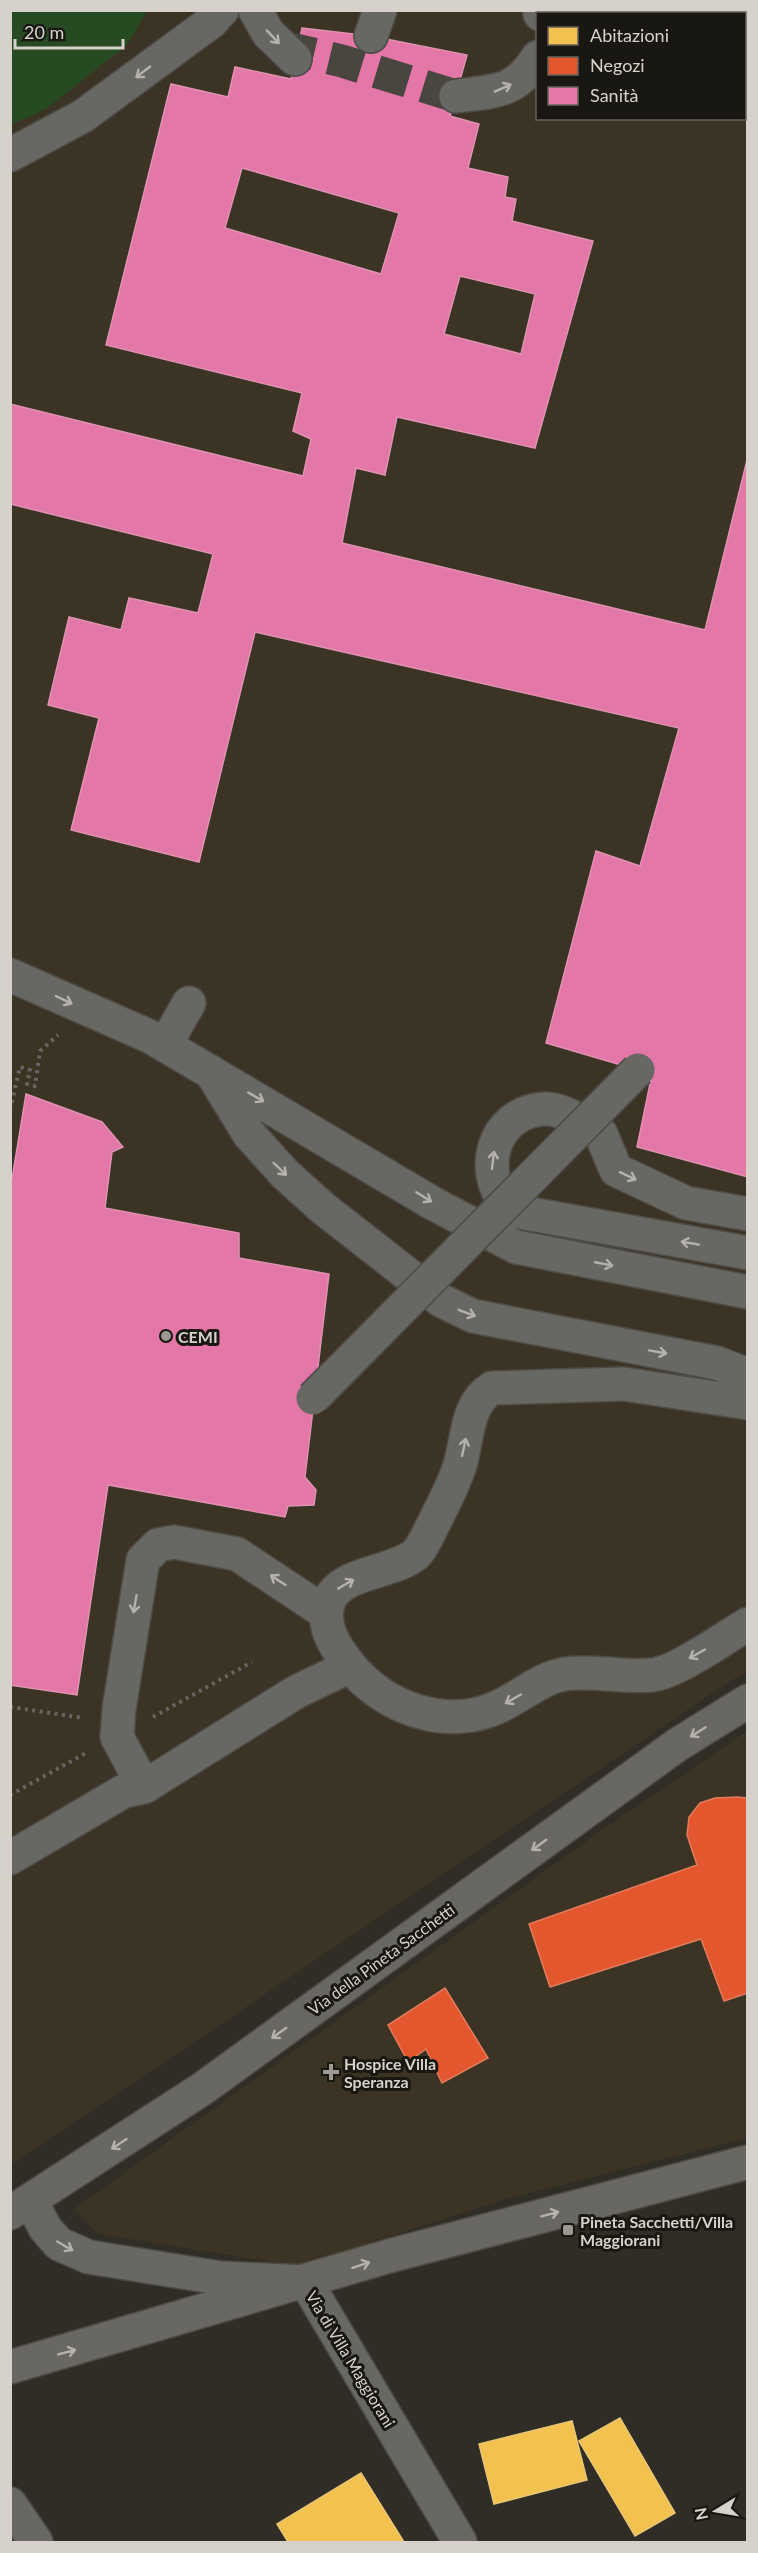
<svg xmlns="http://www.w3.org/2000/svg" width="758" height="2553" viewBox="0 0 758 2553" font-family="Lato,sans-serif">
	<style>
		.built { fill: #3b3324; fill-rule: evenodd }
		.green { fill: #264a21 }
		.homes { fill: #f2c14e; stroke: #eac674; stroke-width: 1.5 }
		.shops { fill: #e4572e; stroke: #e07c5d; stroke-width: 1.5 }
		.health { fill: #e377a8; stroke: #df92b2; stroke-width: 1.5; fill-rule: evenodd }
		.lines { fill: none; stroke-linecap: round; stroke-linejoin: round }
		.minor-tunnel { stroke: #494640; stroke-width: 33; stroke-dasharray: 33 16; stroke-linecap: butt }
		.minor-casing { stroke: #4d4a45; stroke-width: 36 }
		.major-casing { stroke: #4d4a45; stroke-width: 36 }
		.path { stroke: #676663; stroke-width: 4; stroke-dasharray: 3 4.5; stroke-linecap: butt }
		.minor { stroke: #676763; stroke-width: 33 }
		.major { stroke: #696762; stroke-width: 33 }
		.minor-bridge-casing { stroke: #4d4a45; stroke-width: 36; stroke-linecap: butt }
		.minor-bridge { stroke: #676763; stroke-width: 33 }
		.oneway { stroke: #b5b2ac }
		.poi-dot { fill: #9c9892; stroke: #191712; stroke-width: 2 }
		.labels { text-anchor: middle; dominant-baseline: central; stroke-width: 6; stroke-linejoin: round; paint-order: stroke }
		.poi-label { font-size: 16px; font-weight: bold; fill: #d6d2cb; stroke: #191712; text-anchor: start }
		.street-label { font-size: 16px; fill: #d6d2cb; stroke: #191712 }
	</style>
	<rect width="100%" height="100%" fill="#302d27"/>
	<path class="built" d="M11,11H747V1672L732,1680L11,2165ZM538,14H744V118H538Z
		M747,1731V2138L506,2199L297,2266L98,2234L74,2209L595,1835Z"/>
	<path class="green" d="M11,10H147V11L127,45L46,109L11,125Z"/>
	<path class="homes" d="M620,2418L675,2513L635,2536L579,2441Z
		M572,2421L587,2480L494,2504L479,2444Z
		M361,2473L404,2542H288L277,2524Z"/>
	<path class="shops" d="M737,1797L748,1798V1993L724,2001L701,1939L550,1987L529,1924L697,1865L687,1835L689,1817L700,1803L715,1798Z
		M445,1988L488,2058L442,2083L426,2049L408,2062L388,2025Z"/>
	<path class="health" d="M302,28L371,36L467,55L450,116L479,124L468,168L508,177L505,197L516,199L512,221L593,241L535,448L397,417L385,475L356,468L342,543L705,630L748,456V1177L637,1147L651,1079L638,1070L546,1043L596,851L640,866L679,728L255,632L199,862L71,830L99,718L48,705L69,617L121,630L129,598L198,613L213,554L10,504V404L303,476L311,439L293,431L302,393L106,345L171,84L228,97L235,67L291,79ZM242,168L399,213L381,274L225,228ZM460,276L535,294L521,354L444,334Z
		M748,74V113L744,110V78Z
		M26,1094L102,1122L123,1147L112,1152L105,1208L239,1233V1258L329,1274L305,1477L316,1490L314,1505L288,1506L285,1517L108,1485L77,1695L10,1685V1191Z"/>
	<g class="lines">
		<path class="minor-tunnel" d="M295,59L292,49L342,61L456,96"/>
		<g class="minor-casing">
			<path id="minor" d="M255,10L268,33L295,59
				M540,10V14
				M371,36L380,10
				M456,96C496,91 515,93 538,57
				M10,155L83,116L211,22L222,10
				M10,975L151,1037L434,1204L516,1247L748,1292
				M165,1045L189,1003
				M211,1072L249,1134L285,1174L324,1209L442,1301L473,1316L717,1363L748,1375
				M748,1214L686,1203L616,1170L601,1134C585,1125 565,1109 546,1109C491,1110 474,1178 514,1211L748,1253
				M748,1403L624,1384L492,1388C466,1404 468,1438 460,1465C452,1490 439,1512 428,1535C424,1542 421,1549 416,1554C393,1574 337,1571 328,1604C322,1626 334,1645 347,1662C382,1708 447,1732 500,1706C521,1696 543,1677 565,1674C594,1670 623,1678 652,1675C677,1672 724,1638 748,1624
				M144,1787L117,1737L119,1709L143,1560L158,1545L174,1542L237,1554L326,1613
				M10,1858L124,1791L144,1787L296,1692L350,1666
				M31,2201L45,2228L59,2244L89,2257L220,2278L306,2282L460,2542
				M10,2504L36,2542"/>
		</g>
		<g class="major-casing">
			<path id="major" d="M10,2213L202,2089L677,1745L748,1701
				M10,2367L389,2256L748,2162"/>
		</g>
		<path class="path" d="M10,1110L20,1067L30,1070L27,1084L35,1086L40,1051L58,1035
			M10,1707L84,1718
			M153,1717L252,1662
			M10,1795L86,1753"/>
		<use href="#minor" class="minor"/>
		<use href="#major" class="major"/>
		<g class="minor-bridge-casing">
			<path id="minor-bridge" d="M313,1398L638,1070"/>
		</g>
		<use href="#minor-bridge" class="minor-bridge"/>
	</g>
	<defs><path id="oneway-shaft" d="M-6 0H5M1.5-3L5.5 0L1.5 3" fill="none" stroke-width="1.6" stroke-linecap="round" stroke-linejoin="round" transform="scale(1.5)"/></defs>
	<g class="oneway">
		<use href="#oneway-shaft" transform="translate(273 37) rotate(47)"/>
		<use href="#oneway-shaft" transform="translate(143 72) rotate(142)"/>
		<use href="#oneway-shaft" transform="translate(503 88) rotate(-24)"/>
		<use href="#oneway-shaft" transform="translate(64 1000) rotate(25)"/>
		<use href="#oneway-shaft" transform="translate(256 1097) rotate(30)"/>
		<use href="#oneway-shaft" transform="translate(493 1160) rotate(-83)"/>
		<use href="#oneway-shaft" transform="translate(280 1169) rotate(44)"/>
		<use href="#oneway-shaft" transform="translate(628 1176) rotate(25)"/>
		<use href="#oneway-shaft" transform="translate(424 1197) rotate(32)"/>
		<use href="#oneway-shaft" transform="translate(690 1243) rotate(-170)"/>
		<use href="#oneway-shaft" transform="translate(604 1264) rotate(11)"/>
		<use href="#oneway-shaft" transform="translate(467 1313) rotate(21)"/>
		<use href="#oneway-shaft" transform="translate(658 1352) rotate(10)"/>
		<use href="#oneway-shaft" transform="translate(464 1447) rotate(-78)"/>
		<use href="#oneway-shaft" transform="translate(278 1580) rotate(-147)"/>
		<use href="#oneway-shaft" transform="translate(346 1584) rotate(-30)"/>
		<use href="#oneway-shaft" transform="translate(135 1604) rotate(100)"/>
		<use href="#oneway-shaft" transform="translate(697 1654) rotate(150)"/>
		<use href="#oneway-shaft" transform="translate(513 1699) rotate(150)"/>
		<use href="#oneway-shaft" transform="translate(698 1732) rotate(148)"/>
		<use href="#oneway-shaft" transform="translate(539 1845) rotate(144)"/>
		<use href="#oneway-shaft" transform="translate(279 2033) rotate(144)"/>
		<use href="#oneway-shaft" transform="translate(119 2144) rotate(146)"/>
		<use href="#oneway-shaft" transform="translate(550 2214) rotate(-15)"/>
		<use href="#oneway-shaft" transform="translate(65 2246) rotate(30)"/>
		<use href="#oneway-shaft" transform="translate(361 2265) rotate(-18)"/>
		<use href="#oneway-shaft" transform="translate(67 2352) rotate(-15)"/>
	</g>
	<g class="poi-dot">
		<circle cx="166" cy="1336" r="6"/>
		<path d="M328 2063h6v6h6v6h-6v6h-6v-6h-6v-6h6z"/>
		<rect x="562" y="2224" width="12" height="12" rx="3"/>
	</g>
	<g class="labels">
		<g class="poi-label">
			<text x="178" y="1336">CEMI</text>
			<text x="344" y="2063">Hospice Villa<tspan x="344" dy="18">Speranza</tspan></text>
			<text x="580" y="2221">Pineta Sacchetti/Villa<tspan x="580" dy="18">Maggiorani</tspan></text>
		</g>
		<g class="street-label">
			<text transform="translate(381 1959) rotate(-36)">Via della Pineta Sacchetti</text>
			<text transform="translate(351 2359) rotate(59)">Via di Villa Maggiorani</text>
		</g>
	</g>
	<rect width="758" height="2553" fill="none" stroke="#d6d2cb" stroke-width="24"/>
	<rect x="536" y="12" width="210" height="108" fill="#191712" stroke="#65625c" stroke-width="1.5"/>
	<rect x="548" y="27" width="30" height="18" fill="#f2c14e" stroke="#65625c" stroke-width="1.5"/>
	<text x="590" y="42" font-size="18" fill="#d6d2cb">Abitazioni</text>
	<rect x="548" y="57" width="30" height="18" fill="#e4572e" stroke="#65625c" stroke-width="1.5"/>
	<text x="590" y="72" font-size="18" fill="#d6d2cb">Negozi</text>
	<rect x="548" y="87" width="30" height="18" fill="#e377a8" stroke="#65625c" stroke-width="1.5"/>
	<text x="590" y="102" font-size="18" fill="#d6d2cb">Sanità</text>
	<g transform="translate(716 2511) rotate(259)" stroke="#191712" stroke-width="4.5" paint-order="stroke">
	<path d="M0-4.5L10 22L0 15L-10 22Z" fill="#d6d2cb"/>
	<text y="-9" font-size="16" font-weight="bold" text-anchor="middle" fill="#d6d2cb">N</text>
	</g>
	<path d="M15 39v9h108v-9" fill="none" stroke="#d6d2cb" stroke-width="3"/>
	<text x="24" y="39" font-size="18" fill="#d6d2cb" stroke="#191712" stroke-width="4.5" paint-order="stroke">20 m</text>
</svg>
